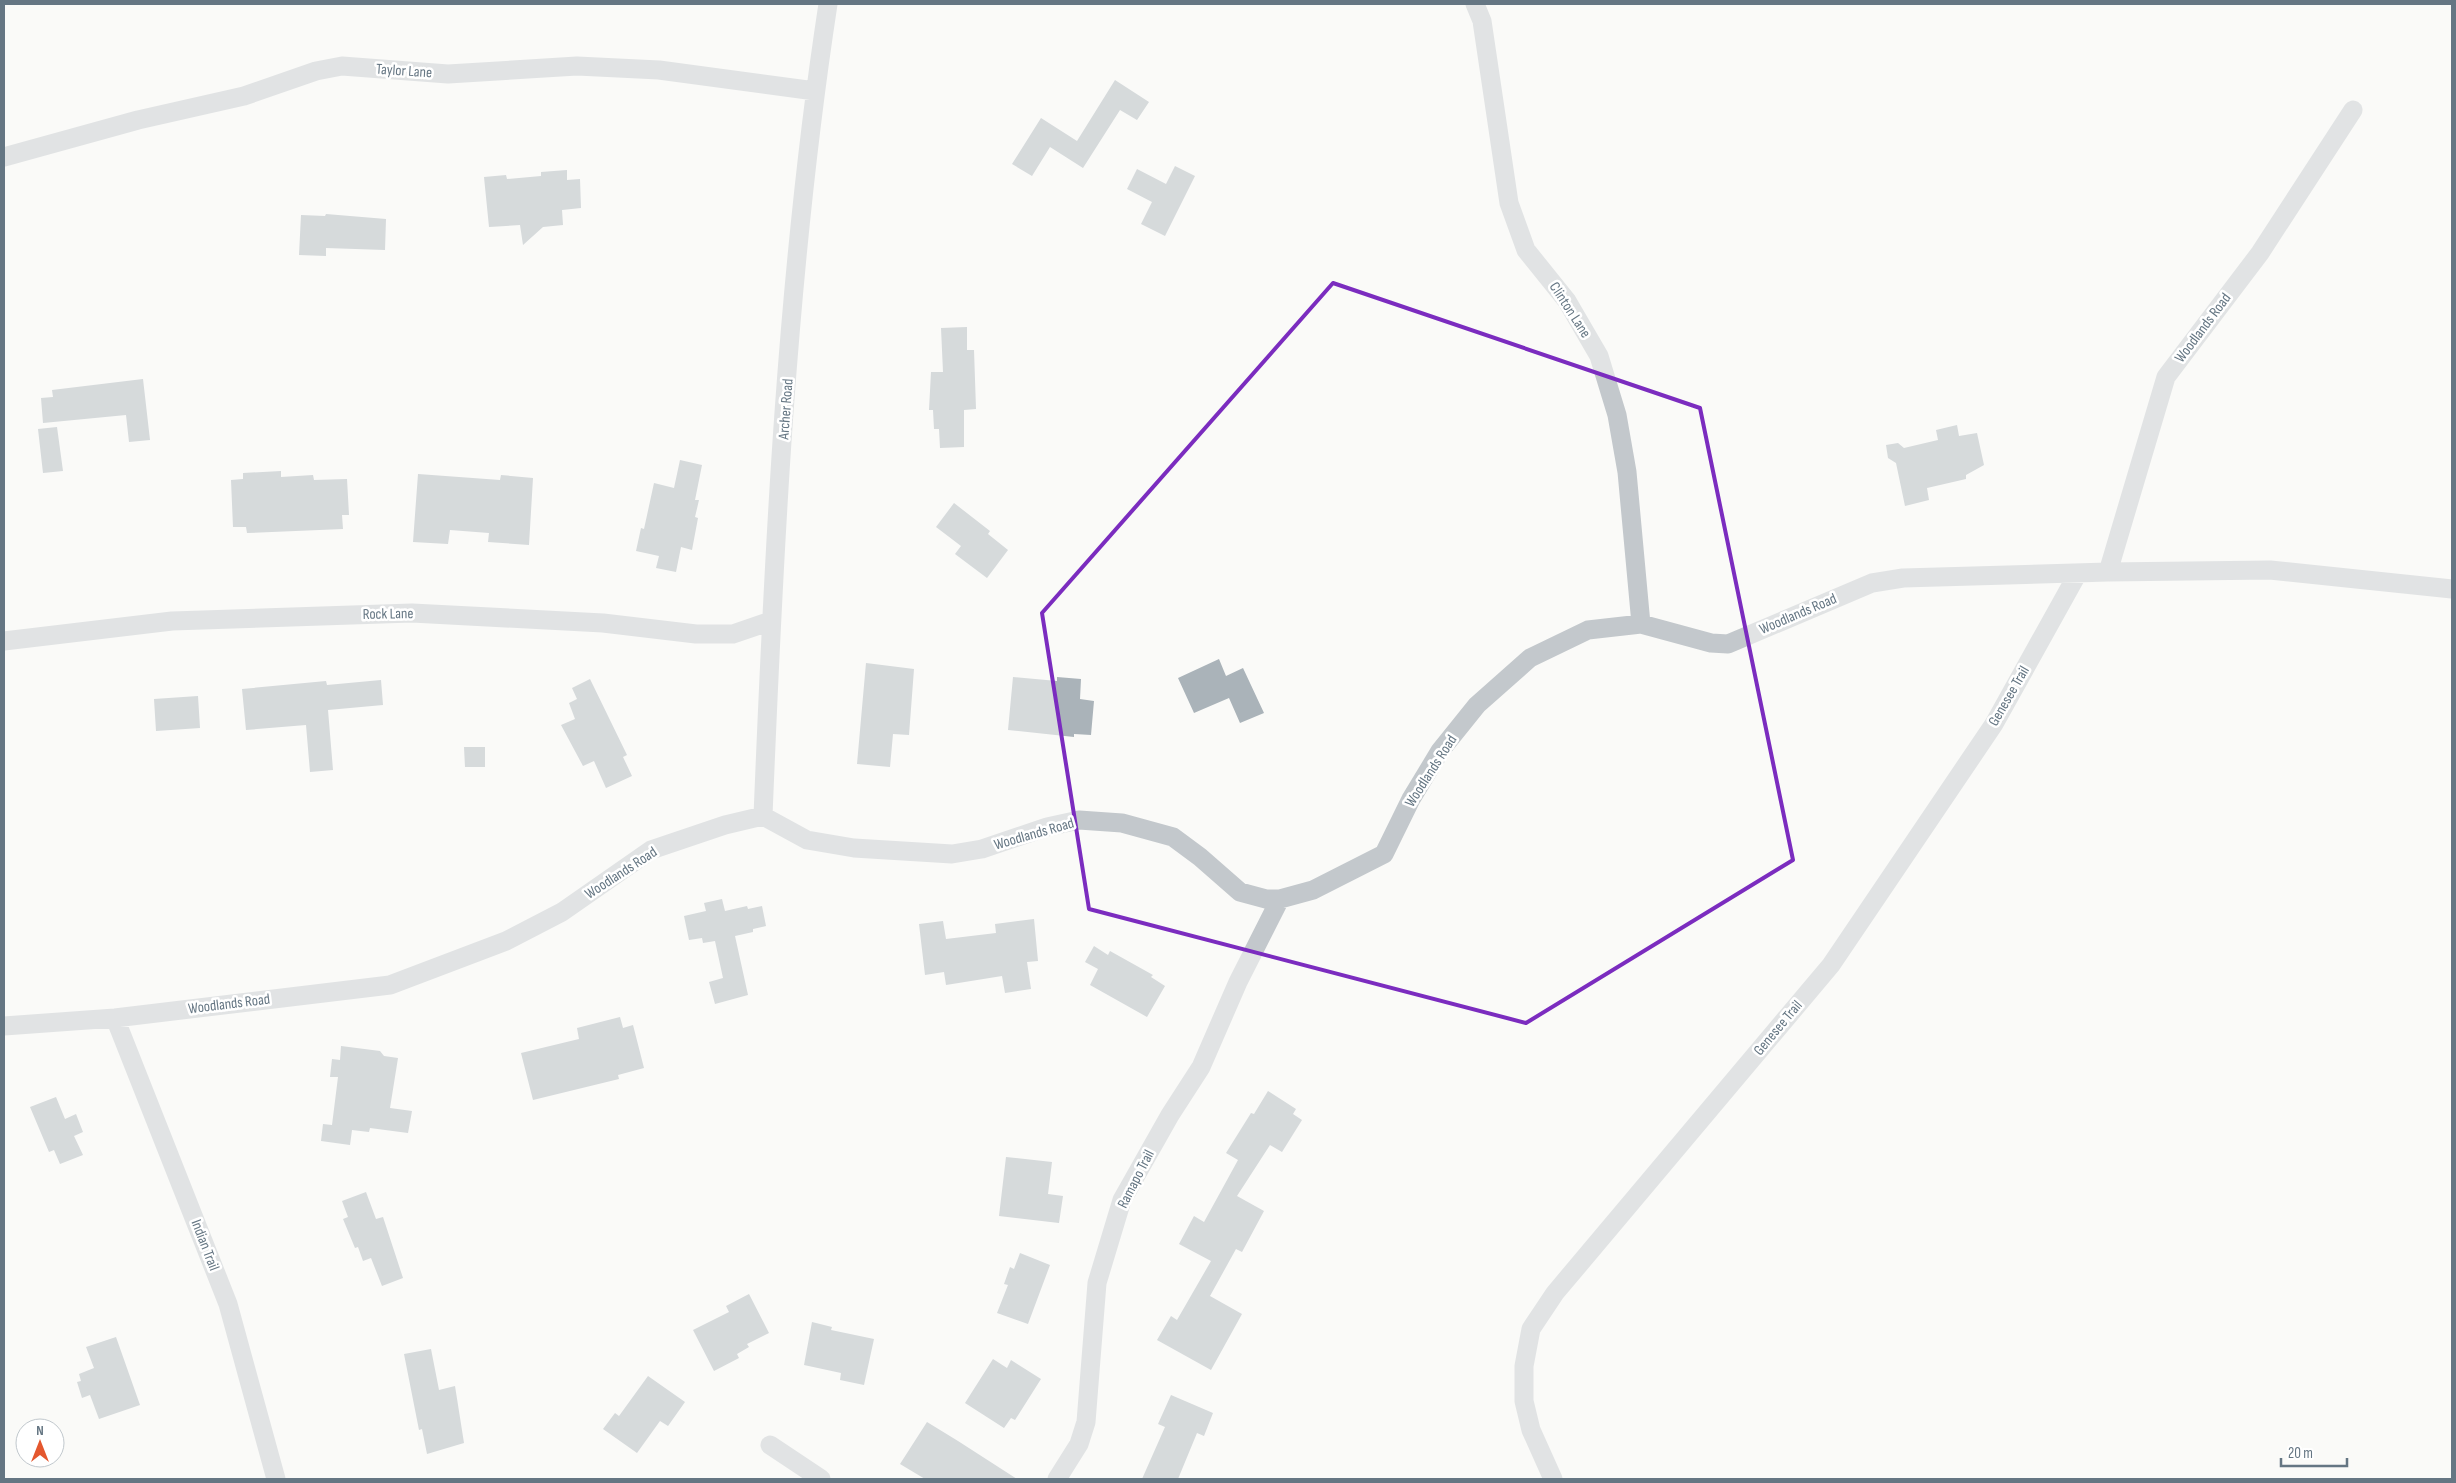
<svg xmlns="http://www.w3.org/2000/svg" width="2456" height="1483" viewBox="0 0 2456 1483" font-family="'Sofia Sans Condensed',sans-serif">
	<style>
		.building { fill: #aab3b9 }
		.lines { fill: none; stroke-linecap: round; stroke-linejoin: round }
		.minor { stroke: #c3c8cc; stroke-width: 19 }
		.marked { fill: none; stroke: #7b2cbf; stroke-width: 4; stroke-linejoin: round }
		.labels { text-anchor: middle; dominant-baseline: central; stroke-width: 5; stroke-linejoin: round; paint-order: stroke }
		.street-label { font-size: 15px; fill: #657683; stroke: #fff }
	</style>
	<rect width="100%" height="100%" fill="#fafaf8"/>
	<path class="building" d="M1115,80L1149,102L1137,120L1120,110L1083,168L1050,147L1032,176L1012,164L1041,118L1077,141Z
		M1175,166L1195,176L1165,236L1141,224L1152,202L1127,189L1137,169L1166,184Z
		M567,170V180L580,179L581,208L562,210L563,225L543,227L523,245L520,225L489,227L484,177L506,175L507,179L541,176V172Z
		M326,214L386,219L385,250L326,248V256L299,255L301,215L325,216Z
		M967,327V350H974L976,409L964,410V447L940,448L939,429H934L933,410H929L931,372H943L941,328Z
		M143,379L150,440L129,442L126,415L43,423L41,398L53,397L52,390Z
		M1957,425L1959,436L1977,433L1984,465L1966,475V479L1927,488L1929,500L1905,506L1896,463L1888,458L1886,445L1898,443L1904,448L1938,440L1936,430Z
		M57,427L63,471L43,473L38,429Z
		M680,460L702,465L695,500H699L695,517L698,518L692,550L681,547L676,572L656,568L659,556L636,551L641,528L644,529L654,483L674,488Z
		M281,471V477L313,475L314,480L347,479L349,515H342L343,529L247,533L246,527H233L231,480L243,479V473Z
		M418,474L500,480L501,475L533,478L529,545L488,542L489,533L450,530L448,544L413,542Z
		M954,503L990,531L988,534L1008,550L987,578L955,554L961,546L936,527Z
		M1219,659L1226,676L1243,668L1264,713L1240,723L1229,698L1194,713L1178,678Z
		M866,663L914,669L909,735L893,734L890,767L857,764Z
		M1013,677L1057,681V677L1081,679L1080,699L1094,701L1091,735L1074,734V737L1008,730Z
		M590,679L627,755L623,757L632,776L606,788L594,761L583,766L561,725L575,719L569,703L577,699L572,688Z
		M381,680L383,705L328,710L333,770L310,772L306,725L246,730L242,689L326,681L327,685Z
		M198,696L200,728L156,731L154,699Z
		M464,747H485V767H465Z
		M722,899L725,911L747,906L748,909L762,906L766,926L753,929V932L735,936L748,995L715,1004L709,982L723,978L715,941L703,943L702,938L689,940L684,916L706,911L704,903Z
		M1034,919L1038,961L1027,962L1031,989L1005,993L1002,976L946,985L944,972L925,975L919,924L943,921L946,939L996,933L995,924Z
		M1094,946L1108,955L1110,951L1153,975L1151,977L1165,986L1147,1017L1090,985L1098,969L1085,962Z
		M620,1017L623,1028L633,1025L644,1068L618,1075L619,1079L533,1100L521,1053L579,1039L577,1028Z
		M341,1046L380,1051L384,1056L398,1058L390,1108L412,1111L408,1133L370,1128L369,1132L352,1130L350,1145L321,1141L323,1124L332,1125L338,1077H330L332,1059L340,1060Z
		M1268,1091L1296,1109L1293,1114L1302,1120L1282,1152L1270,1145L1237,1196L1264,1211L1242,1252L1236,1249L1210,1296L1242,1314L1211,1370L1157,1340L1171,1316L1177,1320L1211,1261L1179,1244L1194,1216L1204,1222L1238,1160L1226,1153L1251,1113L1254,1114Z
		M56,1097L65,1119L76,1114L83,1132L74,1136L83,1155L60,1164L54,1150L49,1152L30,1107Z
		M1006,1157L1052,1162L1048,1194L1063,1196L1059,1223L999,1216Z
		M366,1192L376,1219L383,1217L403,1278L382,1286L371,1258L363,1261L358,1247L355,1248L343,1219L348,1217L342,1201Z
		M1020,1253L1050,1265L1028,1324L997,1313L1008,1285L1004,1284L1010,1267L1014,1269Z
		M749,1294L769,1333L747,1344L749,1347L737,1354L739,1358L714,1371L693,1330L729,1312L726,1306Z
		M812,1322L832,1327L831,1330L874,1339L864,1385L840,1380L841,1373L804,1365Z
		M116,1337L140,1405L99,1419L90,1395L82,1398L77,1382L81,1381L79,1374L94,1368L86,1347Z
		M431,1349L439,1390L455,1386L464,1443L427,1454L422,1429L419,1430L404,1354Z
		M993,1359L1007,1368L1011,1360L1041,1379L1015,1420L1011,1418L1004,1428L965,1403Z
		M648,1376L685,1402L668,1426L660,1421L637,1453L603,1429L615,1413L619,1416Z
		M1171,1395L1213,1413L1204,1436L1197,1433L1178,1479H1142L1165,1427L1158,1424Z
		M927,1422L958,1441L1017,1479H925L900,1464Z"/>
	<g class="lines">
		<path class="minor" d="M1475,4L1482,21L1509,203L1526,250L1567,301L1599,356L1617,415L1627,472L1641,624
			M4,157L138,120L244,96L316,71L342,66L448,74L577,66L659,70L815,91
			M2108,572L2166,377L2260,253L2353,110
			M4,641L172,621L412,613L603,623L696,634H733L771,621
			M763,816C774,545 787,272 828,4
			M115,1018L228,1304L276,1479
			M4,1026L115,1018L390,985L506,941L562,912L651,850L725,825L763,816L807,840L854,848L952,854L982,849L1047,827L1079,820L1122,823L1173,837L1200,857L1240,892L1266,899H1280L1313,890L1384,854L1411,799L1440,751L1477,705L1530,658L1588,630L1641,624L1711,643L1728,644L1872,583L1903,578L2108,572L2270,570L2452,589
			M770,1445L821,1479
			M1057,1479L1079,1444L1086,1422L1097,1283L1122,1200L1170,1115L1201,1067L1238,982L1280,899
			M1553,1479L1531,1430L1524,1401V1366L1531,1329L1555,1293L1831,965L1994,724L2078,573"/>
	</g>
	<path d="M0 0H2456V1483H0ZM1333,283L1700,408L1793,860L1526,1023L1089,909L1042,613Z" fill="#fafaf8" fill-opacity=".55" fill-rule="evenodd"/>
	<path class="marked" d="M1333,283L1700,408L1793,860L1526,1023L1089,909L1042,613Z"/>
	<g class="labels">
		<g class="street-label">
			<text transform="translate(404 71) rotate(4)">Taylor Lane</text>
			<text transform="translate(1570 310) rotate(57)">Clinton Lane</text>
			<text transform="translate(2203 328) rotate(-53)">Woodlands Road</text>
			<text transform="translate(786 409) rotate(-86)">Archer Road</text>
			<text transform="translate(388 614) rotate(-1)">Rock Lane</text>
			<text transform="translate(1798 614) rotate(-23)">Woodlands Road</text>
			<text transform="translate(2009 696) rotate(-60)">Genesee Trail</text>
			<text transform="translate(1431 771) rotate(-57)">Woodlands Road</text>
			<text transform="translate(1034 834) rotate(-16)">Woodlands Road</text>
			<text transform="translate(621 873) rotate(-33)">Woodlands Road</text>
			<text transform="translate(229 1004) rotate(-7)">Woodlands Road</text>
			<text transform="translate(1778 1028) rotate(-50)">Genesee Trail</text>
			<text transform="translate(1136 1179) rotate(-63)">Ramapo Trail</text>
			<text transform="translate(205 1245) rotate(69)">Indian Trail</text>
		</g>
	</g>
	<rect width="2456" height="1483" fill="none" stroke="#657683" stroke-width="10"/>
	<g transform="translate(40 1443)"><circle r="24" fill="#ffffff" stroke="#c1c8cd"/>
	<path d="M0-4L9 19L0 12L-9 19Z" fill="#e4572e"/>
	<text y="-8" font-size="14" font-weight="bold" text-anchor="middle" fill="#657683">N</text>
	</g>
	<path d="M2281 1458v8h66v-8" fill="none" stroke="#657683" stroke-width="2.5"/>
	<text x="2288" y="1458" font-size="15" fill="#657683" stroke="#ffffff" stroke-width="4" paint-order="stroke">20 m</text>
</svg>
